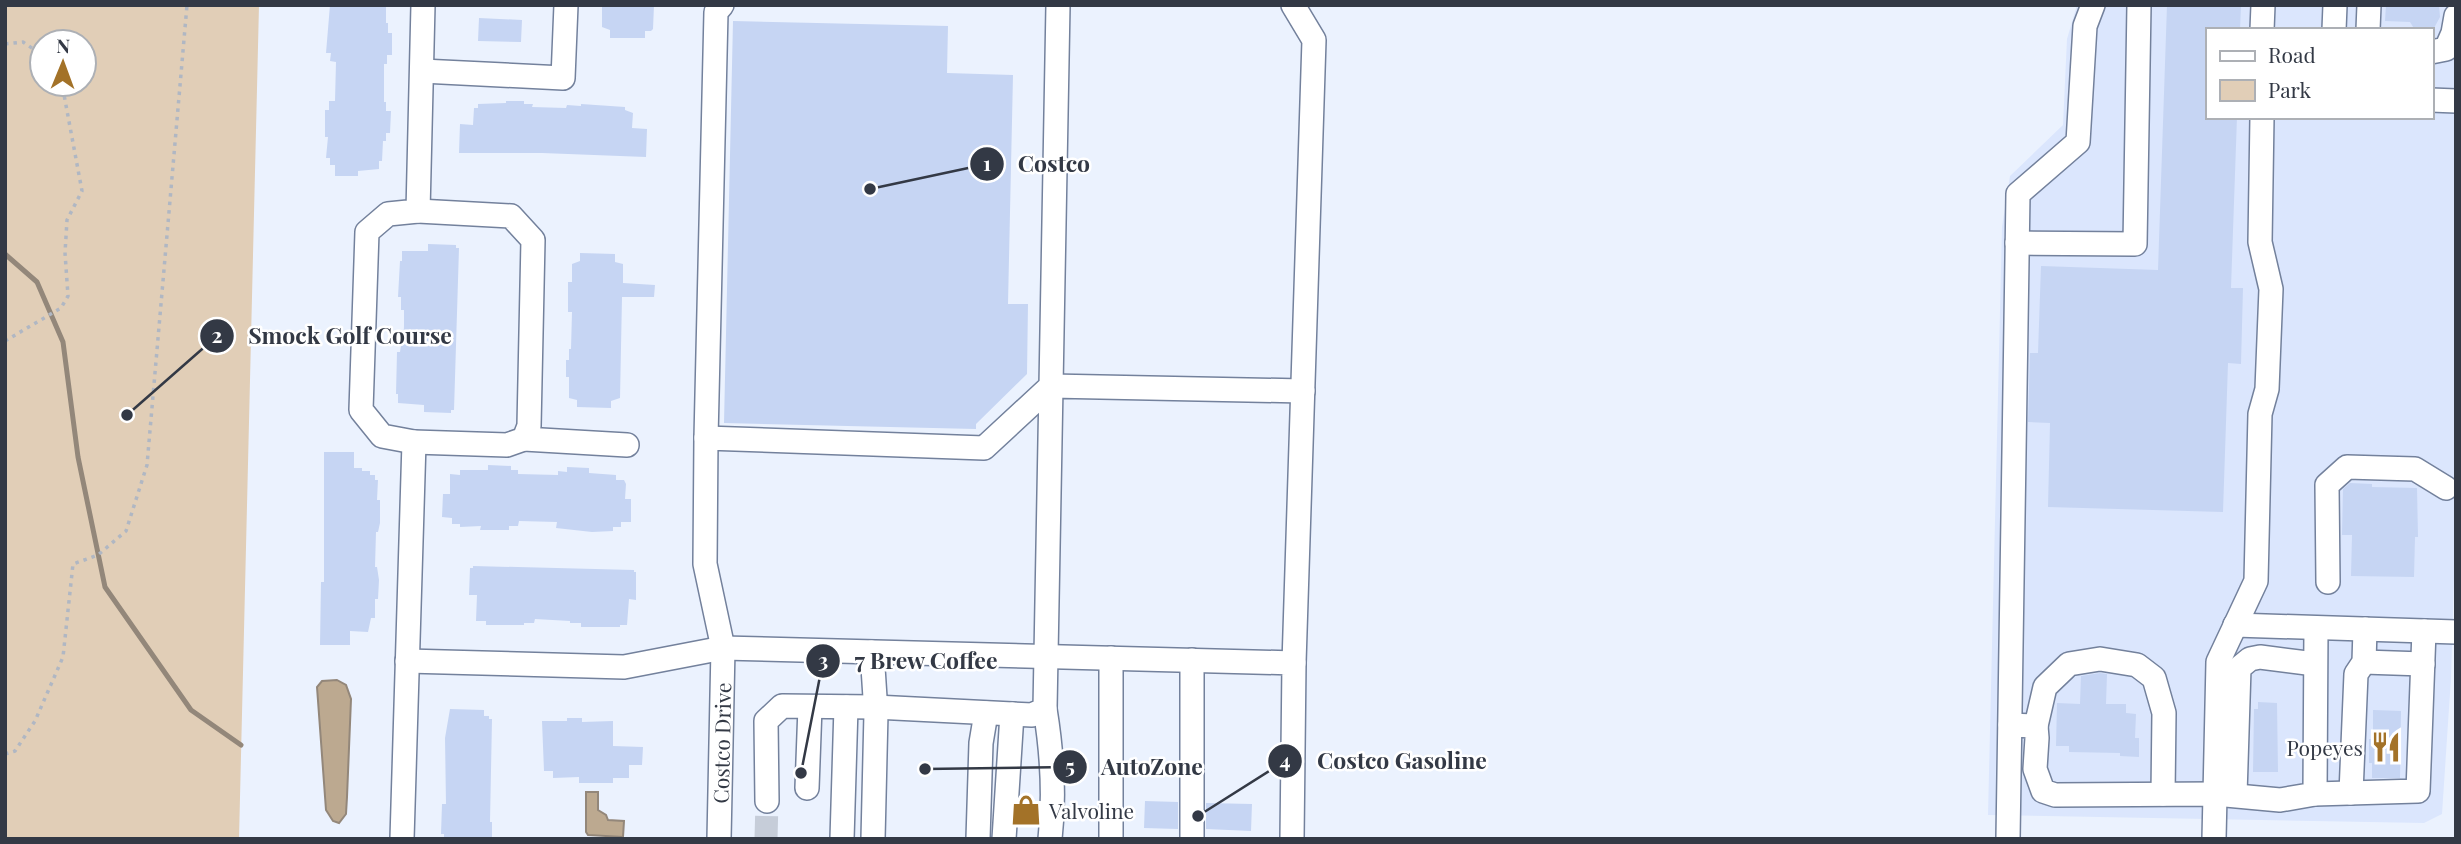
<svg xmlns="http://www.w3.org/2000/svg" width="2461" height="844" viewBox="0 0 2461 844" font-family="'Playfair Display',serif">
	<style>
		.built { fill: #dbe6fd; fill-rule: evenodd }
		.green { fill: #e1ceb7; fill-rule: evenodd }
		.water { fill: #bca990; stroke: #93877a; stroke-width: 2 }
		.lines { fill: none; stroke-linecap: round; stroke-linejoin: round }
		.stream { stroke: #93877a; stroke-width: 5 }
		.building { fill: #c6d5f3 }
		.minor-tunnel { stroke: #c6cdd9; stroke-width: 23; stroke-dasharray: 23 11; stroke-linecap: butt }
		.minor-casing { stroke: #73819c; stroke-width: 26 }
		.path { stroke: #b0b7c3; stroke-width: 3.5; stroke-dasharray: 3.5 5; stroke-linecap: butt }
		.minor { stroke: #fff; stroke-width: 23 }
		.labels { text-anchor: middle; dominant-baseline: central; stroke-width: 5; stroke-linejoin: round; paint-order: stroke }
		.street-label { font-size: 21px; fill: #333945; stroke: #fff }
		.poi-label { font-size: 21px; fill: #333945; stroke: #fff; text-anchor: end }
		.leader { fill: none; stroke: #333945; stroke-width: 2.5 }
		.callout-dot { fill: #333945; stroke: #fff; stroke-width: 2.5 }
		.mark-label { font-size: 21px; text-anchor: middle; font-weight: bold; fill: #fff }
		.callout-label { font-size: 23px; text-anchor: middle; font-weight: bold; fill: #333945; stroke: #fff; stroke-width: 5; stroke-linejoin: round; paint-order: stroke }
	</style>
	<rect width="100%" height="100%" fill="#ebf2fe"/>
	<path class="built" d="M2077,5H2456V511L2451,678L2442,814L2424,823L1988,815L2002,227L2010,176L2063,125L2067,39ZM2207,30H2431V117H2207Z"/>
	<path class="green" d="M5,5H259L239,839H5ZM42,42H84V84H42Z"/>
	<path class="water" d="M337,680L346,685L351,699L347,797L346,814L339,823L333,821L326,810L317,687L322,681Z
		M586,792H598V810L606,815L608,820L624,821L623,837L588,835L586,832Z"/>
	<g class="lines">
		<path class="stream" d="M5,254L37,282L63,342L78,457L105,587L191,710L241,745"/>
	</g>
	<path class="building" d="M330,5H386V23H388V33H392V55H387V64H384V102H386V111H391L390,133H386V141H383L382,161H379V169L358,171V176H335V165H330V158H326L328,137H325V110H329V101H335L336,62L330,61L331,53H326Z
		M602,5H654L653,29L651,31H645V38H610V30L602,27Z
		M2167,5H2241L2240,30H2207V117H2237L2231,288H2243L2241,364L2228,363L2223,512L2048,507L2050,423L2028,422L2030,353H2038L2041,266L2158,270Z
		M2386,5H2439L2440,17L2433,30H2415L2410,22L2385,21Z
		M479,18L522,20L521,42L478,41Z
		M733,21L948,26L947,73L1013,75L1008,304H1028L1027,374L976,424V429L724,423Z
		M506,101H524V104H533L532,107L566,108L567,105L581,106V104L625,107V110L633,113L632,128L647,129L646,157L542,153H459L460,124L473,125L474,108H478V104L506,103Z
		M428,244L456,245V248H459L454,410H451V413L424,412V405L398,403V394H396L397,352H400L401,345H403L404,326V310H401V297H398L400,261H402V251H428Z
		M580,253L615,254V262L623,264V283L655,285L654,297H622L620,398L611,401V408L577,407V400L569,398V377H566V360H569V349H571L572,312H568V282H572V264L580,261Z
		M324,452H354V468H362V471H370V475H375V480H378L377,500H380V523L378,532H376L375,567H377L379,580L378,599H375V618H371L368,632L350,631V645H320L321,582H324Z
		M488,465L511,466V470H518V474L558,475V471L567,472V467L589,468V473L616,475V480H624L626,484L625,499H631V522H621V527H613V531L592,532L556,528L557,522L519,521L518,526H509V530H480L481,526L460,527V524H452V518L442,517L443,494H450V474L460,475V470H488Z
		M2350,483L2372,484V487L2417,488L2418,537H2415L2414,577L2351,576L2352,535H2342L2343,489Z
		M473,566L634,570V572H636V600L629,599L627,625H620V627H581V623H570V621L535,619L534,623H524V625H486V621H476L477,595H469L470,568H473Z
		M2100,673L2107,674L2106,704H2126V713L2136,714L2135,738H2139V757L2120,756V753L2069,752V746H2056L2057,703L2080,704L2081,676Z
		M2258,702L2277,703L2278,772H2253L2254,709H2258Z
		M450,709L484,710V716H489V719H492L490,822H492V839H444V834H441L442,804H446L445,738Z
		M2373,710L2401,711L2400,778H2372V763H2369V739H2373Z
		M567,718H582V722L613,721V746L643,747L642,765H629V778H613V783H579V777L553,778V771H544L542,721H567Z
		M1145,801L1178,802V829L1144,828Z
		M1206,803L1252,804L1251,831L1206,829Z"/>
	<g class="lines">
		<path class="minor-tunnel" d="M766,839L767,801"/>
		<g class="minor-casing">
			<g id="minor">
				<path d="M1293,5L1314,40L1294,663"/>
				<path d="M2262,30L2263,5"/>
				<path d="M2334,30L2335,5"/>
				<path d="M2368,30L2369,5"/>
				<path d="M2431,52L2446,49L2453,33L2456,16"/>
				<path d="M422,71L563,78L566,5"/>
				<path d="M2431,100L2456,101"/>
				<path d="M2017,243L2135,244L2139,5"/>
				<path d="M706,438L716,12L722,5"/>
				<path d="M524,439L627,445"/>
				<path d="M414,442L507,445L524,439L529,426L533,240L511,216L418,211"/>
				<path d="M2328,582L2327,485L2347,467L2415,469L2446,488"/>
				<path d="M2235,625L2456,632"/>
				<path d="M872,652L876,713L873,839"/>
				<path d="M1192,660V839"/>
				<path d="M407,661L624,667L723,648L1294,663L1292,839"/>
				<path d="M2364,662L2423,664"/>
				<path d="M1045,709C1052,752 1055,795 1050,839"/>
				<path d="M2010,725L2036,726L2037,738L2035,769L2043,791L2055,795L2215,794L2280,800L2315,794L2316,628"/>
				<path d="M2036,726L2045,687L2069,664L2100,659L2137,665L2154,678L2164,713L2163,794"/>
				<path d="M807,788L810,707"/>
				<path d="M2351,793L2356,674L2364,662L2365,629"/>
				<path d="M2315,794L2418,791L2424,631"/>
				<path d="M2235,795L2239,668L2250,659L2260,657L2315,664"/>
				<path d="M767,801L766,721L782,706L875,707L1032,715L1045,709L1051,386L1303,391"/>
				<path d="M402,839L414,442L382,436L361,410L367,232L388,214L418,211L423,5"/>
				<path id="s1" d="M719,839L723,648L705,564L706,438L984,448L1051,386L1058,5"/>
				<path d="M842,839L846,707"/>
				<path d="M978,839L981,743L986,713"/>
				<path d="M1004,839L1012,714"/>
				<path d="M1111,839V658"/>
				<path d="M2008,839L2018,194L2078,142L2085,26L2093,5"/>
				<path d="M2214,839L2218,662L2256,581L2260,414L2267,389L2271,289L2260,242L2262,117"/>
			</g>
		</g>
		<path class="path" d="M5,44L23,42L42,55
			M5,341L61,308L68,296L65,253L67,220L82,191L62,84
			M5,754L15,751L35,721L63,657L73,564L98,555L126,531L147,465L187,5"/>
		<use href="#minor" class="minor"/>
	</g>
	<defs>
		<g id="restaurant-bare" transform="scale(2.415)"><path d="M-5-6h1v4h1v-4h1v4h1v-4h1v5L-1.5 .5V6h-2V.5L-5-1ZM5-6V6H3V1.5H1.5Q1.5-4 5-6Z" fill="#a37228" stroke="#fff" stroke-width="2.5" paint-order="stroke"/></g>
		<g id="shop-bare" transform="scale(2.415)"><path d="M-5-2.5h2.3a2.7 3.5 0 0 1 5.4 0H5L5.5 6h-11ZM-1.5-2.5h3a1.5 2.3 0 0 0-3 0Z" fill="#a37228" stroke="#fff" stroke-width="2.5" paint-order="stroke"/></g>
	</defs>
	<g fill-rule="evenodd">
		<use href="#restaurant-bare" x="2386" y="747"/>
		<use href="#shop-bare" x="1026" y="810"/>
	</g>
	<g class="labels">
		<g class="street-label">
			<text stroke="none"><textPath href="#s1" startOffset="96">Costco Drive</textPath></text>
		</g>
		<g class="poi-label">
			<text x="2363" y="747">Popeyes</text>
			<text x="1049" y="810" text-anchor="start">Valvoline</text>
		</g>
	</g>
	<path class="leader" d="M870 189L987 164M127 415L217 336M801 773L823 661M1198 816L1285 761M925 769L1070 767"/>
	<g class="callout-dot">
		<circle cx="870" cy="189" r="7"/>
		<circle cx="127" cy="415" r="7"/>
		<circle cx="801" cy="773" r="7"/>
		<circle cx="1198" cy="816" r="7"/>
		<circle cx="925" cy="769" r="7"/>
		<circle cx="987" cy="164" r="18"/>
		<circle cx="217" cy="336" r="18"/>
		<circle cx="823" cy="661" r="18"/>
		<circle cx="1285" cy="761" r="18"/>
		<circle cx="1070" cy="767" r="18"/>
	</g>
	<g class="mark-label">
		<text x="987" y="171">1</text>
		<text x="217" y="343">2</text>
		<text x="823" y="668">3</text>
		<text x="1285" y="768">4</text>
		<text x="1070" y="774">5</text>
	</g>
	<g class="callout-label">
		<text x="1054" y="172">Costco</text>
		<text x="350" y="344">Smock Golf Course</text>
		<text x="926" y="669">7 Brew Coffee</text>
		<text x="1402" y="769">Costco Gasoline</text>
		<text x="1152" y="775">AutoZone</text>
	</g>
	<rect width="2461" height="844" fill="none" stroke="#333945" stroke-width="14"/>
	<rect x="2206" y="28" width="228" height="91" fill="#ffffff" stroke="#adb0b5" stroke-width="2"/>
	<rect x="2220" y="51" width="35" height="10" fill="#ffffff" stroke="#adb0b5" stroke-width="2"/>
	<text x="2268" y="63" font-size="21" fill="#333945">Road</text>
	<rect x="2220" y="80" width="35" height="21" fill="#e1ceb7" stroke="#adb0b5" stroke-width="2"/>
	<text x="2268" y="98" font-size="21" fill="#333945">Park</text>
	<g transform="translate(63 63) rotate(1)"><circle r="33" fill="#ffffff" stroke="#adb0b5" stroke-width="2"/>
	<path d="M0-5L12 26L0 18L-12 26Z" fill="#a37228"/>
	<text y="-10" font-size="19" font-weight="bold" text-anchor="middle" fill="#333945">N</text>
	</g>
</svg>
